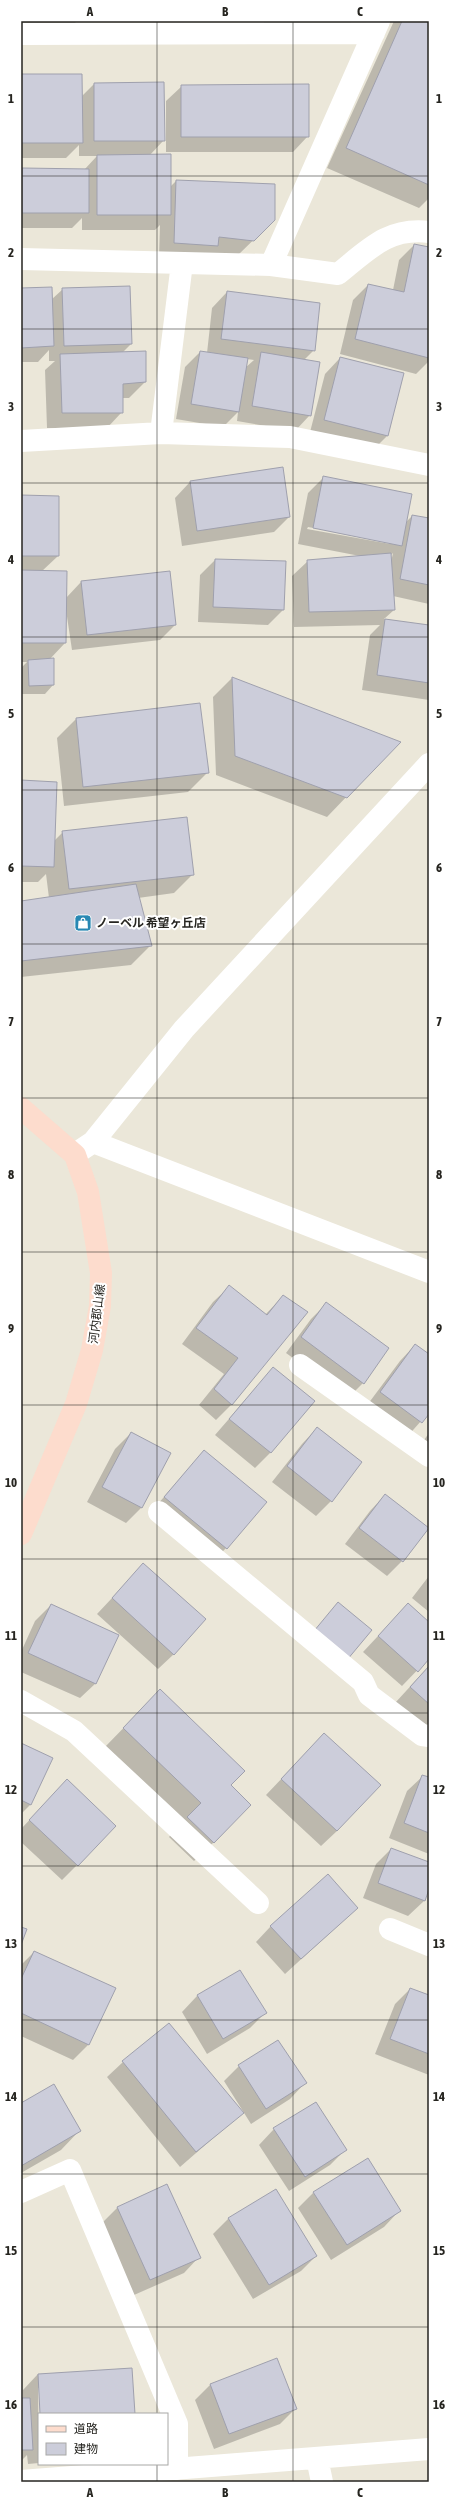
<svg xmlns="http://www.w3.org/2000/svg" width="450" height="2503" viewBox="0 0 450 2503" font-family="'Asap Condensed','Noto Sans JP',sans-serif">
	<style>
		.shadow { fill: #0003; fill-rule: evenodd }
		.building { fill: #cccdda; stroke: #9fa0ad }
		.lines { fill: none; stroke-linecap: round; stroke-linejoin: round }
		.minor { stroke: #fff; stroke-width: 22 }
		.tertiary { stroke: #fff; stroke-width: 22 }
		.secondary { stroke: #fddccd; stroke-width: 22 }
		.grid { fill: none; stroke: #262520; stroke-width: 1; stroke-opacity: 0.55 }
		.labels { text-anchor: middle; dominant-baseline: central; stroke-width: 4; stroke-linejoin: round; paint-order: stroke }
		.poi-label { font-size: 12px; font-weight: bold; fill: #262520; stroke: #fff; text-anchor: start }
		.street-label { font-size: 12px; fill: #262520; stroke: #fff }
		.neatline { fill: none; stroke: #262520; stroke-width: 1.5 }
		.grid-label { font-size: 13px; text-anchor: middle; font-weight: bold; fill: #262520 }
	</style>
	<rect width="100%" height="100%" fill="#ebe7d9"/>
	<path class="shadow" d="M21,21H77L73,25H21Z
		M264,21H352L347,26H264Z
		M394,21H429V198L419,208L327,168Z
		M21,75L82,96L94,84L164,140L149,156L170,187L176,181L274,220L237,256L159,258L160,225L155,230H82V218L72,228H21L23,169L84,170L97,156H79V145L66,158H21Z
		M182,86L308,136L293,152H166V101Z
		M414,245L429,248V361L416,374L340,354L353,300L368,285L393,290L399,260Z
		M21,289L51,300L63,289L131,344L122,353L145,382L129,398H122V412L107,428H47L45,370L55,361H49V350L38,362H21Z
		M227,292L314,350L304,360L310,415L295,431L237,421L238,412L223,427L176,419L185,367L200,352L207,353L212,308ZM247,359L254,360L245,368Z
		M340,358L403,374L387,436L372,451L309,436L325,374Z
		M323,478L405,523L412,516L429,519V604L393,596L394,610L384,619L429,626V700L362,690L370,635L380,625L294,627L292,576L308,561L360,556L298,544L308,493ZM308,527L390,542V544L307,529ZM393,553L391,562L390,556Z
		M190,482L289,517L274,532L182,546L175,498Z
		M21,496L58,556L41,572L66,598L81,582L169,572L175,625L160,640L72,650L66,610L65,643L49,660L53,685L45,694H21V668L27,662H21Z
		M215,560L284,609L268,625L198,622L200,575Z
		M232,678L399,742L327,817L216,775L213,697Z
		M76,719L208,772L188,792L64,806L57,738Z
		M21,781L54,841L63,832L193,874L174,893L138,898L151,945L131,965L21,977V902L49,898L46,874L38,882H21Z
		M229,1287L265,1315L283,1296L232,1404L216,1420L199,1405L224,1374L182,1344L213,1302Z
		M326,1304L363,1383L348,1398L286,1353L311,1319Z
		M415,1345L429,1356V1412L406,1438L365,1408L400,1361Z
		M273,1368L271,1452L255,1468L215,1435Z
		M317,1428L331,1501L316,1516L272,1482L302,1444Z
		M131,1433L170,1454L141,1508L126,1523L87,1502L115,1449Z
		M429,1433V1454L419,1447Z
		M204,1451L226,1548L211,1564L150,1513Z
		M385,1495L402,1561L387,1576L345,1544L370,1511Z
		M143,1565L174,1654L158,1669L97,1614Z
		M429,1576V1612L412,1598Z
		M408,1604L429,1623V1658L402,1686L363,1652Z
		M51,1605L96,1683L80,1698L21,1672V1652L35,1621Z
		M429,1666V1733L395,1703Z
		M141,1710L230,1785L214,1842L194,1861L169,1837L182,1822L104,1748Z
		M324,1734L337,1831L321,1846L266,1795Z
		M21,1745L31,1804L21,1814Z
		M423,1776L429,1778V1854L389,1838L407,1791Z
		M52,1796L77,1865L62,1880L21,1842V1829Z
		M391,1849L429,1864V1886L424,1901L408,1916L363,1898L376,1864Z
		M357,1908L285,1974L256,1942L271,1926Z
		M34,1952L89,2044L73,2060L21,2036V1965Z
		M240,1971L265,2013L250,2028L207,2054L182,2012L197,1996Z
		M410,1989L429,1996V2075L375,2054L395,2004Z
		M123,2062L242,2113L180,2167L107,2077Z
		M239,2066L305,2083L290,2099L251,2124L224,2081Z
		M21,2104L80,2130L61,2150L21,2173Z
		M274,2129L345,2150L330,2165L289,2191L259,2145Z
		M166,2185L199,2257L184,2273L134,2295L102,2223L117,2208Z
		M313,2193L399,2211L384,2227L331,2260L298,2208Z
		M229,2218L316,2256L301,2271L253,2299L213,2234Z
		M38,2374L134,2414H41L40,2388H38L39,2463L28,2464L27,2455L21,2461V2399H23V2390Z
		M211,2384L296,2408L280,2424L214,2449L195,2400Z"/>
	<path class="building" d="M402,21H429V185L346,148Z
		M21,74H82L83,143H21Z
		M164,82L165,141H94V83Z
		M309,84V137H181V85Z
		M171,154V215H97V155Z
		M22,168L89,169V213H22Z
		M176,180L275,184V220L254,241L219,237L218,246L174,243Z
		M414,244L429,247V358L355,339L368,284L404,292Z
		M130,286L132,344L64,346L62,288Z
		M52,287L54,346L21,348V288Z
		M227,291L320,303L315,351L221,339Z
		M146,351V382L123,384V413H62L60,354Z
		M200,351L248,358L239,412L191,404Z
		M261,352L320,362L311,416L252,406Z
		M340,357L404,373L388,436L324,420Z
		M283,467L290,517L197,531L190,481Z
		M323,476L412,494L402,546L313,528Z
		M21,495L59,496V556H21Z
		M412,515L429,518V585L400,579Z
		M391,553L395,610L309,612L307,560Z
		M215,559L286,561L284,610L213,607Z
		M21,570L67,571L66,643H21Z
		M170,571L176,625L87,635L81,581Z
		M385,619L429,625V683L377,675Z
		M54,658V685L29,686L28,660Z
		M232,677L401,742L347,798L235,756Z
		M200,703L209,773L83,787L76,718Z
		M21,780L57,782L54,867L21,866Z
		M187,817L194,875L69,889L62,831Z
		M136,884L152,946L21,961V901Z
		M229,1285L267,1315L283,1295L308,1312L232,1405L214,1389L238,1358L196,1328Z
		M326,1302L389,1348L364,1384L301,1337Z
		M415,1344L429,1354V1414L422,1423L380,1392Z
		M273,1367L315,1401L271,1453L229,1419Z
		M317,1427L362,1462L332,1502L287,1466Z
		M131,1432L171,1453L142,1508L102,1487Z
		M204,1450L267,1502L227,1549L164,1497Z
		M385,1494L429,1528L403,1562L359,1528Z
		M143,1563L206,1619L174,1655L112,1598Z
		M338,1602L372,1630L347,1660L314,1631Z
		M408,1603L429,1622V1659L418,1672L378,1636Z
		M51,1604L119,1635L96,1684L28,1653Z
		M429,1666V1704L410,1687Z
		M160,1689L245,1771L231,1785L251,1805L214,1843L187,1817L201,1803L123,1728Z
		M324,1733L381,1785L337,1831L281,1779Z
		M21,1743L53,1758L31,1805L21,1800Z
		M422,1775L429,1777V1833L404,1823Z
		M67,1779L116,1826L78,1866L29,1820Z
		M391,1848L429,1862V1889L425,1901L378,1883Z
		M328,1874L358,1908L301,1959L270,1926Z
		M21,1927L27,1929L21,1945Z
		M34,1951L116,1988L89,2045L21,2013V1979Z
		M240,1970L267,2013L223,2039L197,1995Z
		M410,1988L429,1995V2054L390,2039Z
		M169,2023L244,2113L196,2152L122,2061Z
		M278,2040L307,2083L266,2109L238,2065Z
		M54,2084L81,2131L21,2166V2103Z
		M316,2102L347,2150L305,2177L273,2128Z
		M368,2158L401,2211L347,2245L313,2192Z
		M167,2184L201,2258L150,2280L117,2207Z
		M276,2189L317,2256L269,2285L228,2218Z
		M277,2358L297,2409L229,2434L210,2384Z
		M132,2368L135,2414H40L38,2374Z
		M21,2398H30L33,2450H21Z"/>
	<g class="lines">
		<path class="minor" d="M21,34L374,33
			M21,259L271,265L379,21
			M271,265L338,274C368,250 388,227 429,232
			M161,433L182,263
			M21,441L161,433L290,437L429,465
			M300,1365L429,1456
			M159,1512L363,1682L369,1695L422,1735L429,1736
			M21,1701L74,1731L258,1903
			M390,1929L429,1945
			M21,2192L70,2170L177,2424V2469
			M317,2458L322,2482
			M21,2481L429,2449"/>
		<path class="tertiary" d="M93,1142L184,1029L429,764
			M81,1150L93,1142L429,1272"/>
		<path class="secondary" d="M21,1108L75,1155L88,1192L101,1273L100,1306L92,1350L76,1404L21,1534"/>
	</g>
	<path class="grid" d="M157,21V2414M293,21V2482M21,176H429M21,329H429M21,483H429M21,637H429M21,790H429M21,944H429M21,1098H429M21,1252H429M21,1405H429M21,1559H429M21,1713H429M21,1866H429M21,2020H429M21,2174H429M21,2327H429M157,2464V2482"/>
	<defs>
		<g id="shop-square" transform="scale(0.9)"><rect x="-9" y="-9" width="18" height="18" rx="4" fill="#2888b3" stroke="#fff"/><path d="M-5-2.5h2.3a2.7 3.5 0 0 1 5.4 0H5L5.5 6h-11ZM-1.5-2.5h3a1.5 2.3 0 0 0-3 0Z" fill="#fff"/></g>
	</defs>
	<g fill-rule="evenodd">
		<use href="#shop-square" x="83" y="923"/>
	</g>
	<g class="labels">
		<g class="poi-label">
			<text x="96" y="923">ノーベル 希望ヶ丘店</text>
		</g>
		<g class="street-label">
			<text transform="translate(97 1314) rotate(-83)">河内郡山線</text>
		</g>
	</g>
	<rect width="450" height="2503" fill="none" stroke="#ffffff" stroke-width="44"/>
	<rect x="38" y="2413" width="130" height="52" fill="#ffffff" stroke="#a8a8a6"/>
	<rect x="46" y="2426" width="20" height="6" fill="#fddccd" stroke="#a8a8a6"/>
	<text x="74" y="2433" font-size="12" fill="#262520">道路</text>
	<rect x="46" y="2443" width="20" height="12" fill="#cccdda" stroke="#a8a8a6"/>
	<text x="74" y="2453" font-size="12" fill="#262520">建物</text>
	<rect x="22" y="22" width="406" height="2459" class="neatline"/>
	<g class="grid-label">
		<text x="90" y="16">A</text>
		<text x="225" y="16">B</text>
		<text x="360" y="16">C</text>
		<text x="11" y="103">1</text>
		<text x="439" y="103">1</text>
		<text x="11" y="257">2</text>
		<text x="439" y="257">2</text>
		<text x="11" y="411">3</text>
		<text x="439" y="411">3</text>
		<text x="11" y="564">4</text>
		<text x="439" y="564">4</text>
		<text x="11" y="718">5</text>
		<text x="439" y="718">5</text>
		<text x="11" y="872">6</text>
		<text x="439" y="872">6</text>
		<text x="11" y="1026">7</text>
		<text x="439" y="1026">7</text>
		<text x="11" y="1179">8</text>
		<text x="439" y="1179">8</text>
		<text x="11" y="1333">9</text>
		<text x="439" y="1333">9</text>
		<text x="11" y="1487">10</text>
		<text x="439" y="1487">10</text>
		<text x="11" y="1640">11</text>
		<text x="439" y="1640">11</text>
		<text x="11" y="1794">12</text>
		<text x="439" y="1794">12</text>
		<text x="11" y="1948">13</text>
		<text x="439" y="1948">13</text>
		<text x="11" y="2101">14</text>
		<text x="439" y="2101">14</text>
		<text x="11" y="2255">15</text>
		<text x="439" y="2255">15</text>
		<text x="11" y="2409">16</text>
		<text x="439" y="2409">16</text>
		<text x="90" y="2497">A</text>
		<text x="225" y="2497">B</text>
		<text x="360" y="2497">C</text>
	</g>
</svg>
